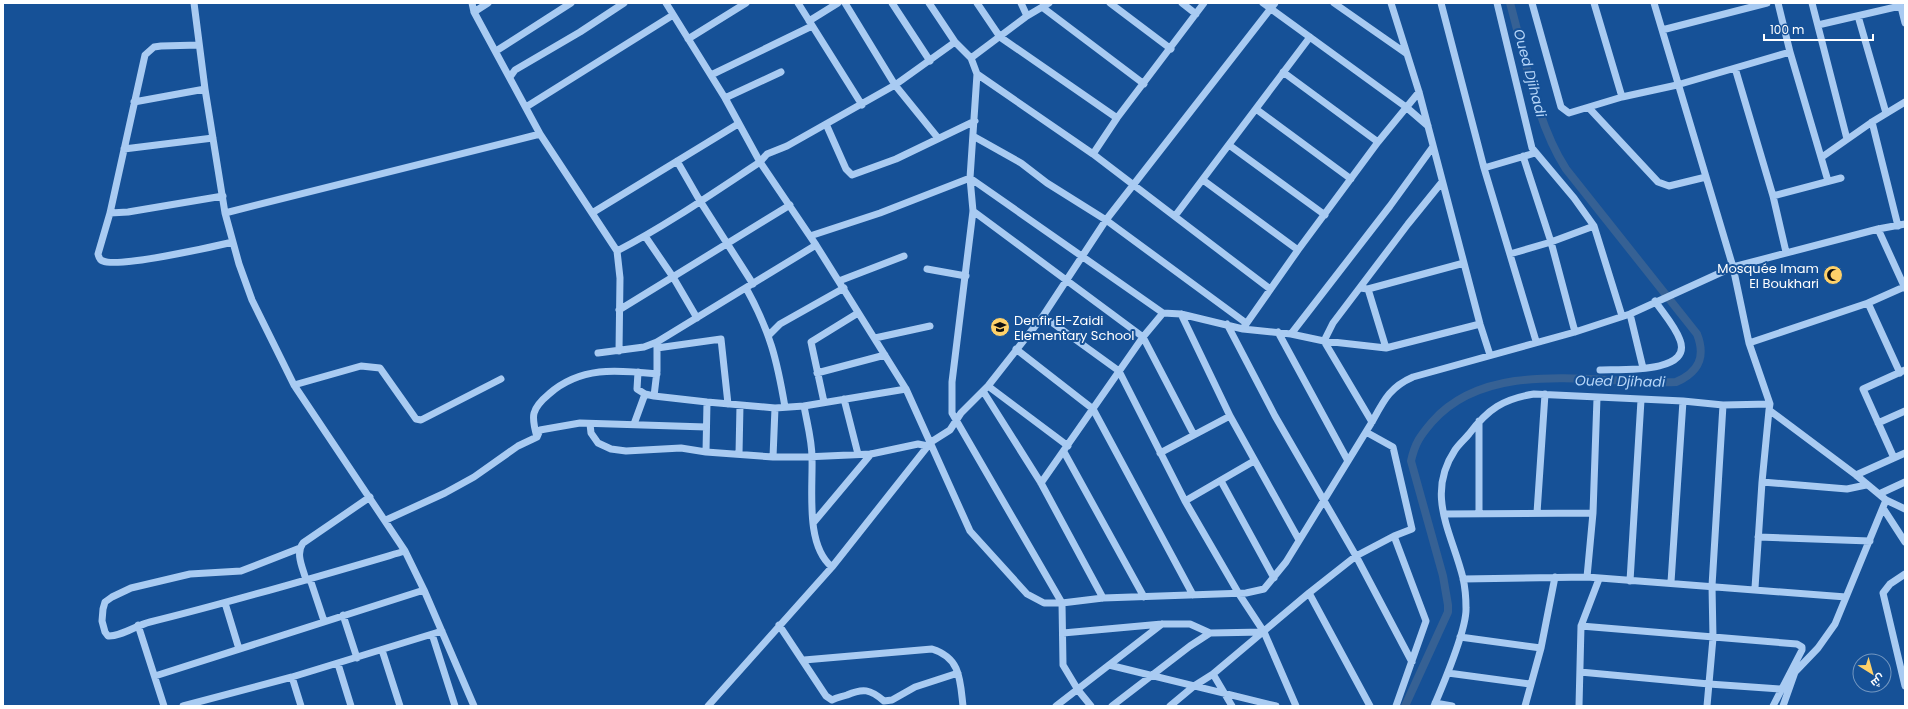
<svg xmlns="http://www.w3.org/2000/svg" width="1908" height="709" viewBox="0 0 1908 709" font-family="Poppins,Cairo,sans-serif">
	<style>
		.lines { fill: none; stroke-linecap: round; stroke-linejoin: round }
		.canal { stroke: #366194; stroke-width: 8 }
		.minor { stroke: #a9cbf2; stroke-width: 7 }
		.labels { text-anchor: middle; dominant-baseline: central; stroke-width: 4; stroke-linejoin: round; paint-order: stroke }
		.poi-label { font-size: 13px; fill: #fff; stroke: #165197; text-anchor: end }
		.water-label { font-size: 14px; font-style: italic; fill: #b5d5f8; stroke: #165197 }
	</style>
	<rect width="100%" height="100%" fill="#165197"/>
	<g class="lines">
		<path class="canal" d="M1405,706L1448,612V605L1443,576L1411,461C1415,443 1420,436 1432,422C1490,356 1599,385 1676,382C1699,372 1706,357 1697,334L1566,169C1536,123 1525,56 1510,3"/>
		<path class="minor" d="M194,3L205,89L225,213L239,264L252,300L294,385L405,551L424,590L474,706
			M472,3L474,12L540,134L617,251L620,278L619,351
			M666,3L725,98L760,162L816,245L906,389L970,531L1027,594L1044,603H1062L1103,598L1246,593L1264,589L1286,562L1372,422C1384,400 1390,387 1413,377L1575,332L1630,314L1733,267L1878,229L1905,224
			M798,3L862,105
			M845,3L895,85L938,138
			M892,3L930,61
			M929,3L955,42L971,58L977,74L970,178L973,211L952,382V413L1062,603L1063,665L1078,690L1091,706
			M977,3L1000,37L1117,118
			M1021,3L1027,16
			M1110,3L1171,49
			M1182,3L1196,14
			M1263,3L1406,107L1428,126
			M1334,3L1407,54
			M1391,3L1419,92L1480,324L1490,355
			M1441,3L1484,168L1536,341
			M1497,3L1532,148L1574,198L1594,226L1622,316
			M1532,3L1561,107L1569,113L1622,97L1677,85L1790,52
			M1594,3L1622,97
			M1654,3L1733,267L1749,343L1770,404L1769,410L1856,475L1886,500L1905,509
			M1778,3L1790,52L1828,181
			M1812,3L1847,139
			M1900,3L1905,23
			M1042,7L1144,84
			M474,12L488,3
			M1858,16L1886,113
			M809,21L838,3
			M1818,25L1900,6
			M1662,30L1767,3
			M688,39L746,3
			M199,45L161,46L154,47L145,55L110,213L98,254C99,257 99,260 103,261C118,268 212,247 233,242
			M496,51L571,3
			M971,58L1027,16L1049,3
			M1735,68L1773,196L1786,252
			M1283,72L1378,142
			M977,74L1093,154L1270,289
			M711,75L812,26
			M510,77L515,70L580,32L624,3
			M725,98L781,72
			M134,102L205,89
			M526,107L673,15
			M1589,108L1658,182L1669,186L1706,177
			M1256,109L1351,179
			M1872,122L1898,226
			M826,124L846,169L852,175L896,159L975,121
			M973,136L1021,163L1047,183L1106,220L1246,323
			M1229,145L1325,215
			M124,149L213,138
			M1093,154L1117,118L1204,3
			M1523,156L1551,242L1575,332
			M1822,157L1872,122L1905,102
			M677,161L700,201L753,284
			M1484,168L1535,153
			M1203,180L1298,250
			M1773,196L1841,178
			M973,211L1143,337L1194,435
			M110,213L128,212L223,196
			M225,213L540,134
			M592,213L738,124
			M1175,216L1310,37
			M1878,229L1905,288
			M645,236L673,277L697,318
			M810,236L880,213L970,178L1163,313
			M617,251C667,225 713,193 760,162L767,154L787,146L895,85L955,42
			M1510,254L1551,242L1594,226
			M927,269L966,276
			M839,281L904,256
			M746,288C770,331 777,360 785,407
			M1360,288L1368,289L1464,263
			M1368,289L1386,348
			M619,310L790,205
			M1181,314L1230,416L1299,540
			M1630,314L1643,368
			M1043,316L1119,371L1185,501L1239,594L1264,632L1296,706
			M1227,324L1275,416L1356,556L1412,662
			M1244,327L1298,250L1378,142L1419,92
			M1278,332L1348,461
			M1291,334L1324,341L1386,348L1480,324
			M769,335L780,324L844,288
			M875,338L930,326
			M657,342V371L654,396L707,402L775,408L804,406L906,389
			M1749,343L1868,303
			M657,348L721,339L728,404
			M1016,349L1093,409L1193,595
			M598,353L644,347L657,342L816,245
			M1600,370C1618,369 1693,374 1680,340C1675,326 1663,313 1655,301
			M638,372L637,389L645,394
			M817,373L885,355
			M1900,373L1868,303L1904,287
			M294,385L361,366L380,368L416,419L421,420L501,379
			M988,386L1068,446
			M983,391L1041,483L1103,598
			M844,399L858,454
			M824,402L811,342L858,313
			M804,406C807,423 812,440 812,458C813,489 805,545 832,567
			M1479,421V513
			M1372,422L1324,341L1333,323L1408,224L1442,182
			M1878,423L1905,411
			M590,424L591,433L598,443L611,449L626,451L681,448L706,452L773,457H805L871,454L918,444L928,446
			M634,424L645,394L654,396
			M1366,432L1393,447L1412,529L1394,536
			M537,437C531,416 531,409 549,394C581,366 617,370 657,374
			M706,452L707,402
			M1064,452L1144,597
			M1160,453L1230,416
			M739,454L740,405
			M773,457L775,408
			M1894,458L1863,389L1905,370
			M1856,475L1905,453
			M1221,481L1274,578
			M1762,482L1847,489L1866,485
			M1041,483L1143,337L1163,313L1181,314L1243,329L1291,334L1390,206L1432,148
			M1879,494L1905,482
			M1185,501L1254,461
			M1883,508L1905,542
			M1537,513L1545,394
			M1444,514L1593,513
			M386,520L445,493L474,477L518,446L537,437L540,430L580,423L706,427
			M814,522L871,454
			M1758,537L1870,541
			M300,548L241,571L190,574L131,588L112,597L105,602L103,609L102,621L105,632L108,636C120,637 137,625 150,622C236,601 320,576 405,551
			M1905,574L1890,584L1883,593L1905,686
			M1587,577L1593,513L1597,398
			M310,579L324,621
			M1463,579L1587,577L1846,597
			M306,580C303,568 295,554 303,543L370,497
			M1630,581L1641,400
			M1671,582L1683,401L1723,405L1770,404
			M1755,588L1762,482L1769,410
			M1309,593L1370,706
			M225,603L239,649
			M343,615L357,658
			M138,625L164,706
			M779,625L826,696L832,700C837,697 841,697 847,695C863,688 870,689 884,701L892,700L915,687L958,673
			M1581,626L1797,644L1802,647V650L1773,706
			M1063,633L1162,624H1190L1210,633L1264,632
			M432,634L455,706
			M1460,637L1541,648
			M382,650L400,706
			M804,660L932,649C961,658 960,680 963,706
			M338,664L351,706
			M1109,665L1276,706
			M1580,672L1709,684L1781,689
			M1448,673L1530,684
			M1213,674L1232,706
			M155,676L424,590
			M292,677L301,706
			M1435,703L1452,706
			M183,706L292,677L442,631
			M708,706L832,567L931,442L950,430L961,413L988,386L1043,316L1106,220L1275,3
			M1056,706L1162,624
			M1112,706L1190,646L1210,633
			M1170,706L1194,686L1213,674L1309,593L1356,556L1394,536L1426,621L1396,706
			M1434,706C1443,685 1467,629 1466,608C1466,598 1465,587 1463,578C1452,533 1425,495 1455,450C1459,444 1465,439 1469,434C1488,409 1503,399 1534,394L1683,401
			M1525,706L1541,648L1555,577
			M1579,706L1581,626L1599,579
			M1707,706L1713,638L1712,586L1723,405
			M1783,706L1795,672L1818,648L1835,624L1886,500"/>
	</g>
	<defs>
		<g id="mosque-disc" transform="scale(1)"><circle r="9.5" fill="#ffd169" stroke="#165197"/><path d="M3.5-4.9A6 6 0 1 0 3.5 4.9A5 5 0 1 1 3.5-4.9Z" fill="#111"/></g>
		<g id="school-disc" transform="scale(1)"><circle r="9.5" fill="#ffd169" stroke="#165197"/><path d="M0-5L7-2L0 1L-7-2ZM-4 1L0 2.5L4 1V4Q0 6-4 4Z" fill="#111"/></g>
	</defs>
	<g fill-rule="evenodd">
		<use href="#mosque-disc" x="1833" y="275"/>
		<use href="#school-disc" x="1000" y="327"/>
	</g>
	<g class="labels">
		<g class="poi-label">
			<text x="1819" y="268">Mosquée Imam<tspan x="1819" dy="15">El Boukhari</tspan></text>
			<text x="1014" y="320" text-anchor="start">Denfir El-Zaidi<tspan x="1014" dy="15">Elementary School</tspan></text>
		</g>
		<g class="water-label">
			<text transform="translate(1530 73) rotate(75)">Oued Djihadi</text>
			<text transform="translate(1620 381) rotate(1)">Oued Djihadi</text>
		</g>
	</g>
	<rect width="1908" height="709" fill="none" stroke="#ffffff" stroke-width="8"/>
	<g transform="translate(1872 673) rotate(143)"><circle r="19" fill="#165197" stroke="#7397c1"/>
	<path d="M0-3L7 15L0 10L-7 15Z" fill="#ffd169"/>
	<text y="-6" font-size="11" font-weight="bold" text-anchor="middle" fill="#ffffff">ش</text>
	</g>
	<path d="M1764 34v6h109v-6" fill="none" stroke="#ffffff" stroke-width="2"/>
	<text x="1770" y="34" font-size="12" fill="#ffffff" stroke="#165197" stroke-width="3" paint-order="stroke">100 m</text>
</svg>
